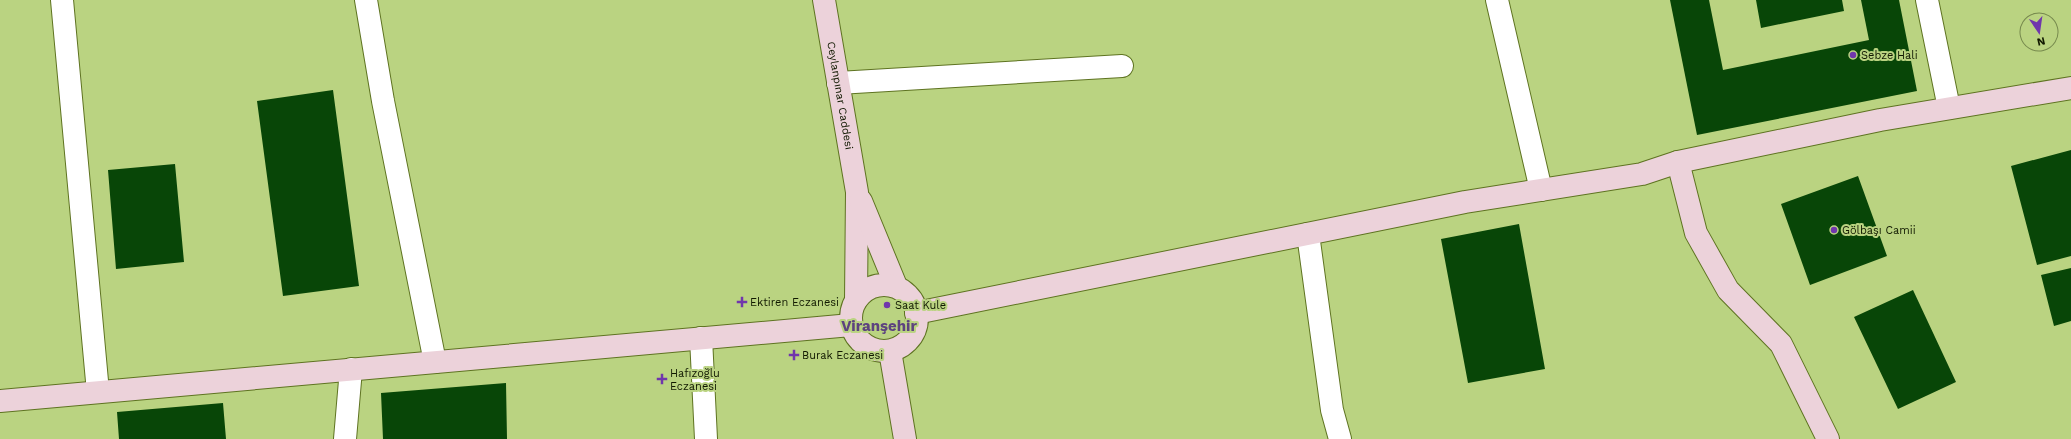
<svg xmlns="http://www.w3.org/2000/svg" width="2071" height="439" viewBox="0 0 2071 439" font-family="'Work Sans',sans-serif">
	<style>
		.building { fill: #084607 }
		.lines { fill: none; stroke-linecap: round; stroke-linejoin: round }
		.street-casing { stroke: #5e7321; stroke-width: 24 }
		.secondary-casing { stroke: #5e7321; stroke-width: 24 }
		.street { stroke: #fff; stroke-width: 22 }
		.secondary { stroke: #ecd2da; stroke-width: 22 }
		.poi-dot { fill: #7036ac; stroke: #bad381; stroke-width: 1.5 }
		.labels { text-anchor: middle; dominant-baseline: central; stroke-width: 4; stroke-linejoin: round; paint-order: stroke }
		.poi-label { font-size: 11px; fill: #111900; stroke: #bad381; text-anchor: start }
		.street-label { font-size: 11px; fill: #111900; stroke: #bad381 }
		.district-label { font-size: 15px; font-weight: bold; fill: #5d437f; stroke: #bad381 }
	</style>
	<rect width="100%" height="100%" fill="#bad381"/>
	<path class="building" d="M1670,0H1709L1723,70L1869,40L1861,0H1899L1917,91L1697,135Z
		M1756,0H1842L1844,11L1761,28Z
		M333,90L359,286L283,296L257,101Z
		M2071,150V256L2037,265L2011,166Z
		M175,164L184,262L116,269L108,170Z
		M1858,176L1887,256L1810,285L1781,204Z
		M1519,224L1545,369L1468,383L1441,239Z
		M2071,268V321L2054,326L2041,275Z
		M1913,290L1956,382L1898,409L1854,317Z
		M506,383L507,439H383L381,393Z
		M223,403L226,439H119L117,412Z"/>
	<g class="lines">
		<g class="street-casing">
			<path id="street" d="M62,0L98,392
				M366,0L383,101L435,362
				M1497,0L1541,190
				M1927,0L1949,108
				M838,83L1122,66
				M1308,234L1332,410L1340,439
				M701,338L706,439
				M345,439L351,369"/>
		</g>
		<g class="secondary-casing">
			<g id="secondary">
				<path id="s1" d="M824,0L857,192L856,300"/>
				<path d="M1678,162L1696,233L1728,290L1781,344L1828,439"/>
				<path d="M861,201L896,286"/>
				<circle cx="884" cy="318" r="33"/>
				<path d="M916,313L1465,202L1642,174L1678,162L1880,120L2071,88"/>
				<path d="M890,351L905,439"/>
				<path d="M0,401L851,325"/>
			</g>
		</g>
		<use href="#street" class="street"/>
		<use href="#secondary" class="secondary"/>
	</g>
	<g class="poi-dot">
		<circle cx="1853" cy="55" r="4"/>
		<circle cx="1834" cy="230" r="4"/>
		<path d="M740 296h4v4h4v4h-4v4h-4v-4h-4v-4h4z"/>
		<circle cx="887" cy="305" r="4"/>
		<path d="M792 349h4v4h4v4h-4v4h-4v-4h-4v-4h4z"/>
		<path d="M660 373h4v4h4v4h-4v4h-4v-4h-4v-4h4z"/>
	</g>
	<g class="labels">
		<g class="poi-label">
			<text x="1861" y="55">Sebze Hali</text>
			<text x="1842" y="230">Gölbaşı Camii</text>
			<text x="750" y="302">Ektiren Eczanesi</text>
			<text x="895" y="305">Saat Kule</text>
			<text x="802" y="355">Burak Eczanesi</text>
			<text x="670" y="373">Hafızoğlu<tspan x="670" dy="13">Eczanesi</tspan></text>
		</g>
		<g class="street-label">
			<text stroke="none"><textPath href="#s1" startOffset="97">Ceylanpınar Caddesi</textPath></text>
		</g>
		<g class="district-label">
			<text x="879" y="326">Viranşehir</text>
		</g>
	</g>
	<g transform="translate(2039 32) rotate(167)"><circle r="19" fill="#bad381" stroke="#76894d"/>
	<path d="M0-3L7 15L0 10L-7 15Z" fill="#7036ac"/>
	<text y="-6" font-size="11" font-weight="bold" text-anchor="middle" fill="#111900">N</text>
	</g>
</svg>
